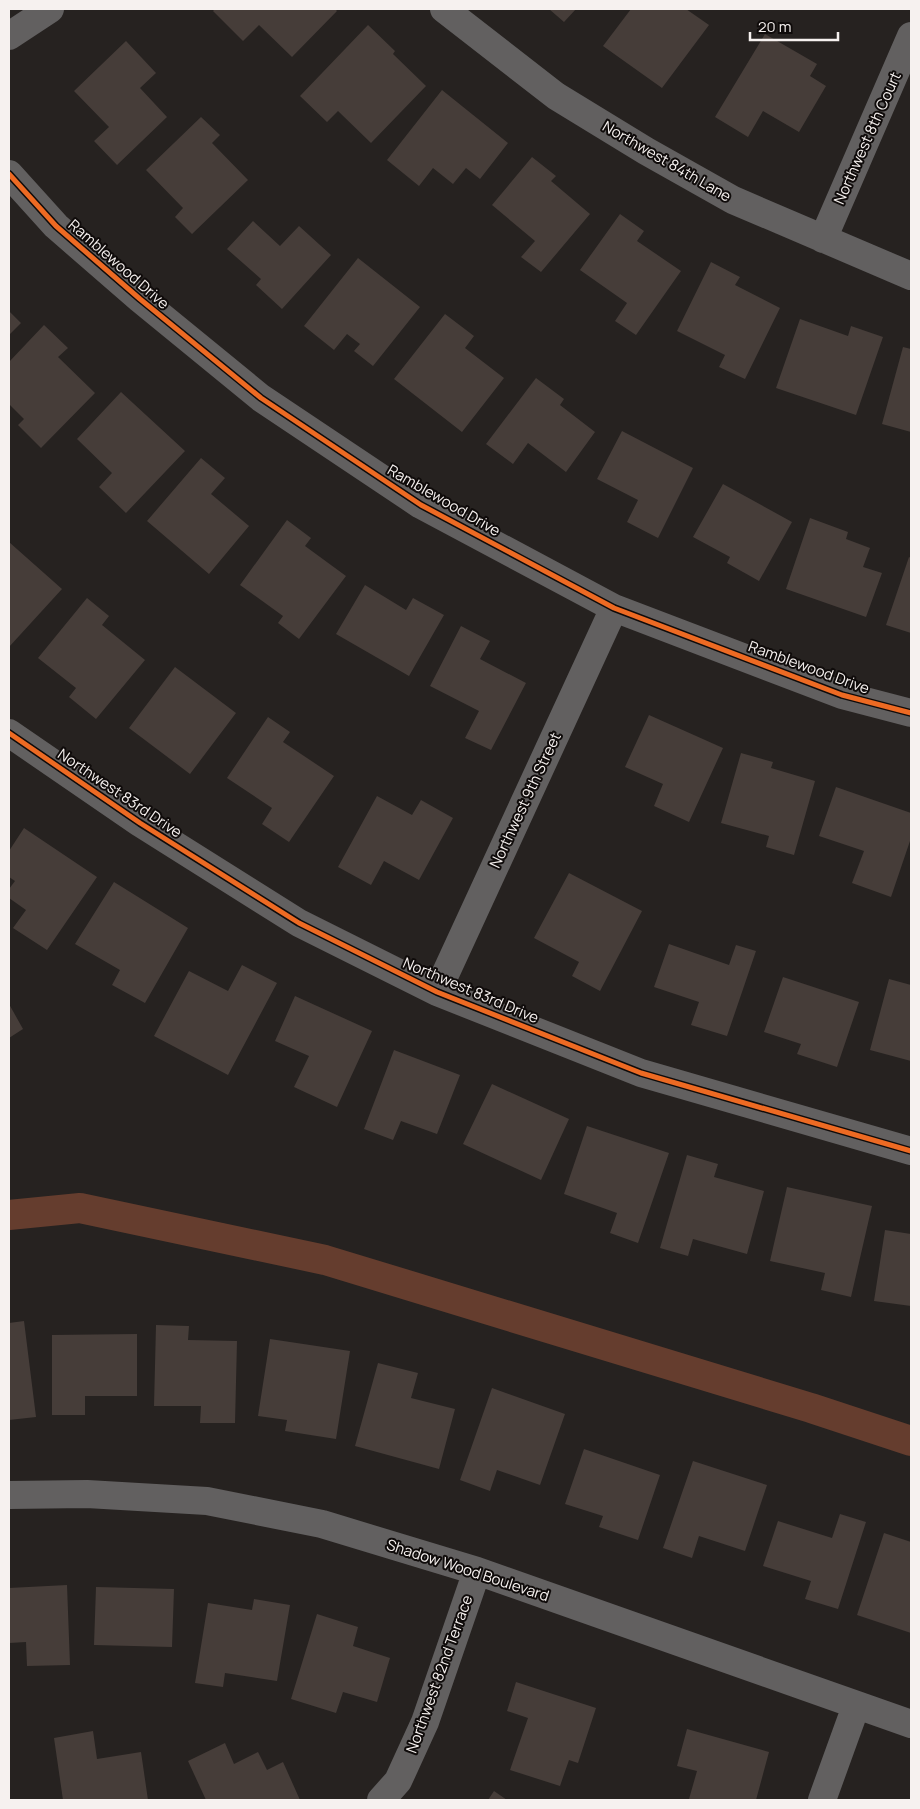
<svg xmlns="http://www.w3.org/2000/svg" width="920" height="1809" viewBox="0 0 920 1809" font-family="Manrope,sans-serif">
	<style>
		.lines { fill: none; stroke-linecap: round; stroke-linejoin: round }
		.canal { stroke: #653d2e; stroke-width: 30 }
		.building { fill: #463d39 }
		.minor { stroke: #626060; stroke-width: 28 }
		.cycleway-casing { stroke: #0f0b0a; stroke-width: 8 }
		.cycleway { stroke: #ed6a23; stroke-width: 5 }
		.labels { text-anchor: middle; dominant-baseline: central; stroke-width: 4; stroke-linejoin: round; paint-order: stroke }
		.street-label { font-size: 15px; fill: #f6f1ef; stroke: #0f0b0a }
	</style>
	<rect width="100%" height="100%" fill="#262220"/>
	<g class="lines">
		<path class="canal" d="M9,1215L80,1208L325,1260L811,1408L911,1441"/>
	</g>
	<path class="building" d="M215,9H335L337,11L292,57L259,25L243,41L213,11Z
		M549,9H576L564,22Z
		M631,9H686L709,25L662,88L603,46Z
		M368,25L395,51L393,54L426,86L371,143L338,111L327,122L300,96Z
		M765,34L817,64L810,76L826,86L799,132L763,111L748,137L715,117Z
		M126,41L156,73L140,88L167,117L117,165L94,141L109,127L74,91Z
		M442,90L508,143L480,179L466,168L453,184L433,168L419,186L387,160Z
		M201,117L220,135L212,143L248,180L192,234L175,217L183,208L146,170Z
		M532,157L556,176L551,181L590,214L541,272L521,257L535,241L492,205Z
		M620,214L644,231L637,241L681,271L636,335L615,321L627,303L580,270Z
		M253,221L280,246L299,226L331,255L282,309L256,285L261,279L227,249Z
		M358,258L420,307L373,366L354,351L360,344L347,334L334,350L304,326Z
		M711,262L740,277L735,285L780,308L745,379L719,367L725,355L677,331Z
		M9,311L21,323L9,335Z
		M445,314L474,336L465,348L504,378L462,432L394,379Z
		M800,319L848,336L851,326L883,337L856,415L776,388Z
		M44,325L68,348L58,357L95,393L41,448L18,425L24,419L9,404V362Z
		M903,347L911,349V432L882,424Z
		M536,378L564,399L560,405L595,432L566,472L528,443L513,464L486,444Z
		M121,392L185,451L126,513L99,487L112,473L77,439Z
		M622,431L693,468L658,538L627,522L638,500L597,479Z
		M201,458L225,478L211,494L249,526L209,574L147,521Z
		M723,484L792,522L759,581L727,563L730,557L693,537Z
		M810,518L848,532L846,539L870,548L863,567L882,573L866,617L786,589Z
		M287,520L311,538L305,546L346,576L299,639L278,623L283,616L240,585Z
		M9,542L62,589L9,647Z
		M909,557L911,558V633L886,625Z
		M365,585L406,610L413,598L444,615L409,676L336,634Z
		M87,598L109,616L102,625L145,660L96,719L69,697L76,688L38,658Z
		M461,626L490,641L480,659L526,683L491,750L465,738L479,711L430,686Z
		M175,667L236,713L190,774L129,728Z
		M649,715L723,748L689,822L654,806L663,784L625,767Z
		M268,717L290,732L283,742L334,776L289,842L262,824L272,808L227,778Z
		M741,753L773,762L771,768L815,781L794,855L766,847L769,836L721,823Z
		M836,787L911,813V838L891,897L852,883L864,851L819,836Z
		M377,796L412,815L421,800L453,818L419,880L384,861L371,885L338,867Z
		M24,828L97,877L47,950L13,928L26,910L9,898V889L15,881L9,877V851Z
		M569,873L642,911L600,991L572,976L579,962L534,938Z
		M114,882L188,928L145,1003L112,985L120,970L75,944Z
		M669,944L729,965L736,945L756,951L727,1036L691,1025L699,1002L654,987Z
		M242,965L277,983L228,1075L154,1036L189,971L228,991Z
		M783,977L859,1002L837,1067L797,1054L801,1044L764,1032Z
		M889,979L911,985V1061L870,1050Z
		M295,996L372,1031L337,1107L294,1087L309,1056L275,1041Z
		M9,1004L23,1029L9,1038Z
		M394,1050L460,1075L437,1134L401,1121L393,1140L364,1129Z
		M492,1084L569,1119L541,1180L463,1144Z
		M587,1126L669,1153L638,1243L610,1233L617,1213L564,1194Z
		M687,1155L718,1164L714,1177L764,1191L747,1254L693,1239L688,1256L660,1248Z
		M787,1187L872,1206L851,1297L821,1290L825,1273L770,1261Z
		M885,1230L911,1234V1306L874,1301Z
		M24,1321L36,1417L9,1420V1323Z
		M156,1325L189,1326L188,1340L237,1341L235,1423H200L201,1406H154Z
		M137,1334V1396H85V1415H52V1335Z
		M270,1339L350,1351L336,1439L285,1431L287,1420L258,1416Z
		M378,1363L418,1373L411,1398L455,1409L439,1469L355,1446Z
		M492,1388L565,1414L540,1485L497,1470L490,1491L460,1480Z
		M584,1449L660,1475L638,1540L599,1527L603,1516L565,1504Z
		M693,1461L767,1485L745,1551L699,1536L692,1558L663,1548Z
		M840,1514L866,1522L838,1609L805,1599L811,1581L763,1566L778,1521L832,1538Z
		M884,1533L911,1542V1633L857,1615Z
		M67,1585L70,1665L27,1666L26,1642L9,1643V1588Z
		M96,1587L174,1589L172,1647L94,1645Z
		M254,1599L290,1605L277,1681L225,1673L223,1687L195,1683L208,1603L252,1610Z
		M317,1614L358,1627L353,1646L390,1658L377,1702L343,1692L336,1713L291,1699Z
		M516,1682L596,1708L578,1763L569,1760L560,1786L510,1770L528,1718L507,1711Z
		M687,1729L769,1752L756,1800H695L689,1799L697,1771L677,1766Z
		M93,1731L97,1759L141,1752L148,1800H63L54,1738Z
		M225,1743L234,1764L258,1752L267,1770L283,1762L300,1800H206L188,1761Z
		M494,1791L507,1800H488Z"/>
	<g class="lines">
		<path class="minor" d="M444,9L556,96L646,151L733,200L911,276
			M9,36L50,9
			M9,174L56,226L140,299L261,398L421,505L614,608L842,695L911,713
			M823,239L911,36
			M9,733L140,823L299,923L437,992L641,1073L911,1151
			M437,992L614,608
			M9,1495L87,1494L207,1501L322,1524L477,1571L911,1724
			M381,1800L398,1781L425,1722L477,1571
			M822,1800L856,1706"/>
		<g class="cycleway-casing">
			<path id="cycleway" d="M9,174L56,226L140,299L261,398L421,505L614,608L842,695L911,713
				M9,733L140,823L299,923L437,992L641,1073L911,1151"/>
		</g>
		<use href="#cycleway" class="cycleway"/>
	</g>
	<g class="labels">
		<g class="street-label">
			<text transform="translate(867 138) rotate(-66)">Northwest 8th Court</text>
			<text transform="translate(667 161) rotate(30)">Northwest 84th Lane</text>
			<text transform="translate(119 264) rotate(41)">Ramblewood Drive</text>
			<text transform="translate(444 500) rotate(30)">Ramblewood Drive</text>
			<text transform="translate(809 667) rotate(20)">Ramblewood Drive</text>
			<text transform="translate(120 793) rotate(34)">Northwest 83rd Drive</text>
			<text transform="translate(525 800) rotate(-65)">Northwest 9th Street</text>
			<text transform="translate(471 990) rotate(23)">Northwest 83rd Drive</text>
			<text transform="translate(468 1570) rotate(18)">Shadow Wood Boulevard</text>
			<text transform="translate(439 1674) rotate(-70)">Northwest 82nd Terrace</text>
		</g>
	</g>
	<rect width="920" height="1809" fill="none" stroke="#f6f1ef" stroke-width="20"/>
	<path d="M750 32v8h88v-8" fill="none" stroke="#f6f1ef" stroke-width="2.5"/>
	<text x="758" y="32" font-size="15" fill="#f6f1ef" stroke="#0f0b0a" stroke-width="4" paint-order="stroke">20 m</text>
</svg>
